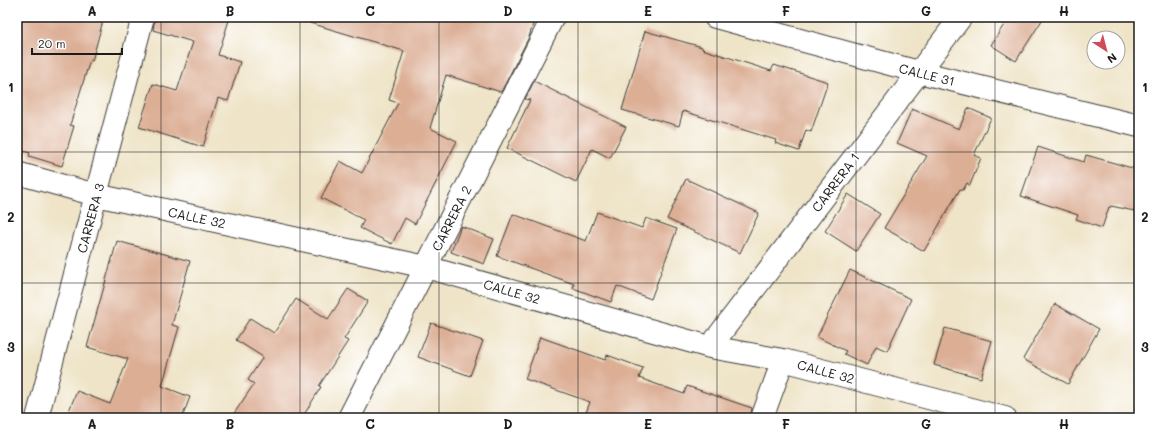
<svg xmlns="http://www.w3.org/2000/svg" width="1156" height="435" viewBox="0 0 1156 435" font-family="Mali,sans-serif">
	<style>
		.building { fill: #dcae94 }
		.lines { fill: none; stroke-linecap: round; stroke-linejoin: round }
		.minor-casing { stroke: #3c3a36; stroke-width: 24 }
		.minor { stroke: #fff; stroke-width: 22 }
		.grid { fill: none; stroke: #1c1c1c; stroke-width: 1; stroke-opacity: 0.55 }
		.labels { text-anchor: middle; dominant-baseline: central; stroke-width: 4; stroke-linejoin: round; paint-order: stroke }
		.street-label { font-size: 13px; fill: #1c1c1c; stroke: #fff }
		.neatline { fill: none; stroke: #1c1c1c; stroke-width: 1.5 }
		.grid-label { font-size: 13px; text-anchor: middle; font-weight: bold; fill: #1c1c1c }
	</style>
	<rect width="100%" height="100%" fill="#fff"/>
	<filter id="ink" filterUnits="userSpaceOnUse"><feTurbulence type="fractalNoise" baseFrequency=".025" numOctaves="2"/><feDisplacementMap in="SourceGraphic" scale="8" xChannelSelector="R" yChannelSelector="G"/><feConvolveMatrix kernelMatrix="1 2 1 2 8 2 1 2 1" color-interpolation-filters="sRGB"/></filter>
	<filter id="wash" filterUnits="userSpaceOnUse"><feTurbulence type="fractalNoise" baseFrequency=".012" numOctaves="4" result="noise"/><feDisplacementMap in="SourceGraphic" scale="16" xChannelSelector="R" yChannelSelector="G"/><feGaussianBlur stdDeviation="0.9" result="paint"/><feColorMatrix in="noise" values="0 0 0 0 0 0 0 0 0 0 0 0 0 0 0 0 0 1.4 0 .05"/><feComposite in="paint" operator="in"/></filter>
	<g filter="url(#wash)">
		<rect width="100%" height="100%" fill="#efe4c8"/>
		<g id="blocks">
			<path class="building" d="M17,17H104L92,61L90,60L70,125L74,126L62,166L29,156L30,153L17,149Z
				M155,17H230L218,55L240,62L228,101L218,98L203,147L139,127L153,84L177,91L193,42L153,30Z
				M311,17H535L529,37L501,92L446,75L430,128L457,141L415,224L405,218L392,244L360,228L364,220L321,198L340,161L362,173L398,103L389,100L404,51L310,23Z
				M1009,17H1044L1016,61L991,45Z
				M645,31L702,47V49L771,71L774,65L828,82L811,132L806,130L799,151L775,143L776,140L683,111L679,126L622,110Z
				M534,81L626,127L610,158L592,149L576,182L507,148L530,100L525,99Z
				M968,108L991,118L974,155L981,158L970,185L967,183L963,190L960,189L924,251L884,228L927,156L897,143L912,109L959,129Z
				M1038,147L1084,162L1086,155L1139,170V212L1111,206V207H1109L1102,228L1076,219L1078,215L1021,196Z
				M686,179L759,213L740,253L667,219Z
				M848,194L880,214L856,251L825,231Z
				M597,212L642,228L646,218L677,229L651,299L617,286L611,302L573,288L574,284L497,256L513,214L586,241Z
				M461,226L494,239L484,264L451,252Z
				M117,241L190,261L172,325L179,327L162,386L190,397L182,418H66L77,391L110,404L128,359L87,347Z
				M850,270L911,299L887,351L876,346L867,365L844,354L846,351L817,337Z
				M348,289L368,301L344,339L348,341L319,386L321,387L302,418H231L254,384L248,380L263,357L236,340L250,318L274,333L296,299L328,319Z
				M1055,304L1099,329L1068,384L1023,359Z
				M431,323L483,341L470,376L418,357Z
				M945,328L992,341L981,378L934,365Z
				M540,337L605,360L607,355L643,368L639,378L684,394L687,386L752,408L750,418H584L590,402L525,379Z"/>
		</g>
	</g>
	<g filter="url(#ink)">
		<use href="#blocks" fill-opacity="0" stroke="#3c3a36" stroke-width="1"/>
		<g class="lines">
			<g class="minor-casing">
				<path id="minor" d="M715,17L919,72L1139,126
					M17,173L96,195L426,267L710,347L783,360L1005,418
					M710,347L961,17
					M37,418L143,17
					M349,418L553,17
					M762,418L783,360"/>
			</g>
			<use href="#minor" class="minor"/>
		</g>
	</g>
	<path class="grid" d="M161,17V418M300,17V418M439,17V418M578,17V418M717,17V418M856,17V418M995,17V418M17,152H1139M17,283H1139"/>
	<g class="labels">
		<g class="street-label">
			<text transform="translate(927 74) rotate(14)">CALLE 31</text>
			<text transform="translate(835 182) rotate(-53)">CARRERA 1</text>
			<text transform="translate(197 217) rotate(12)">CALLE 32</text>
			<text transform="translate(90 218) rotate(-75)">CARRERA 3</text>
			<text transform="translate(451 218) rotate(-63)">CARRERA 2</text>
			<text transform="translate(512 291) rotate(16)">CALLE 32</text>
			<text transform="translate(826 371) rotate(15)">CALLE 32</text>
		</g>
	</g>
	<rect width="1156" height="435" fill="none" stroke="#fff" stroke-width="44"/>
	<g transform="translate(1106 50) rotate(144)"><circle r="19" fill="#ffffff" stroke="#a4a4a4"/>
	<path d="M0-3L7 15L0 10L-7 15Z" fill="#d1495b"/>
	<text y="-6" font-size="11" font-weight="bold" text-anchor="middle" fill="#1c1c1c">N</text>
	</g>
	<path d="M32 48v6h90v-6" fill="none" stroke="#1c1c1c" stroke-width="2"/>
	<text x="38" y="48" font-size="12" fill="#1c1c1c" stroke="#ffffff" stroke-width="3" paint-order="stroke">20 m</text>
	<rect x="22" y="22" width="1112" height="391" class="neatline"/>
	<g class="grid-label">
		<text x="92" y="16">A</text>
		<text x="230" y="16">B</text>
		<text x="370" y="16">C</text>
		<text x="508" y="16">D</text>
		<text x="648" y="16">E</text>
		<text x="786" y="16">F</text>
		<text x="926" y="16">G</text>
		<text x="1064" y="16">H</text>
		<text x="11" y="92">1</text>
		<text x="1145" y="92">1</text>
		<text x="11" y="222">2</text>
		<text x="1145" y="222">2</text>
		<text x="11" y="352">3</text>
		<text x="1145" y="352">3</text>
		<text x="92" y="429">A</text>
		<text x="230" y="429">B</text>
		<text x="370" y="429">C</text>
		<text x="508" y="429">D</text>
		<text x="648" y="429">E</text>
		<text x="786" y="429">F</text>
		<text x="926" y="429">G</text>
		<text x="1064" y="429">H</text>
	</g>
</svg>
